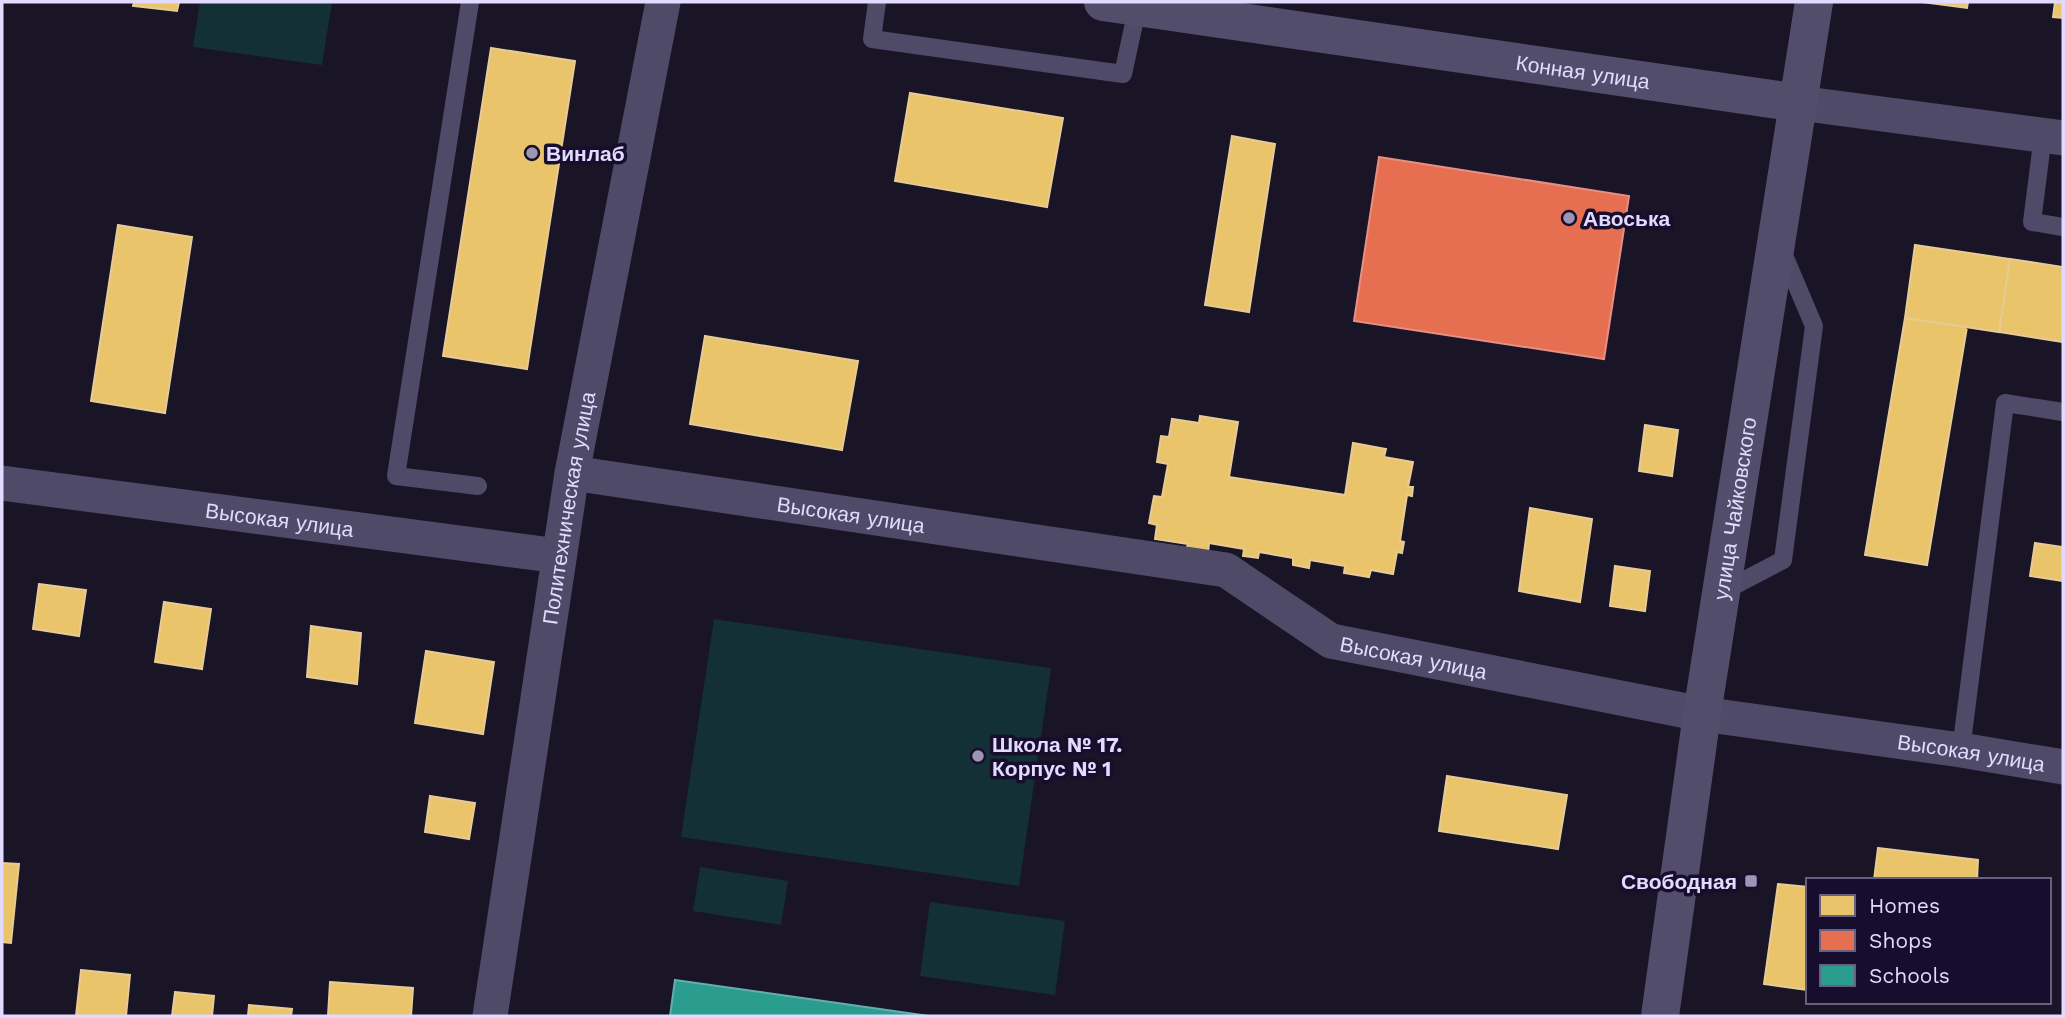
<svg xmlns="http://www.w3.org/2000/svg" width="2065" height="1018" viewBox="0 0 2065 1018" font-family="'Work Sans',sans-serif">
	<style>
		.green { fill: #123035 }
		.homes { fill: #e9c46a; stroke: #e7cb97; stroke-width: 2 }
		.shops { fill: #e76f51; stroke: #e68f85; stroke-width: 2 }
		.schools { fill: #2a9d8f; stroke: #62afb1; stroke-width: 2 }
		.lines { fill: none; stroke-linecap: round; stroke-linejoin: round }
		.lane { stroke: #4f4a67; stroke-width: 18 }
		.street { stroke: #4f4a67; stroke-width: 35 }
		.secondary { stroke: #534d6c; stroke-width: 38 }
		.poi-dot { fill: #9d95b3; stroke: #170e2d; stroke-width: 2.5 }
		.labels { text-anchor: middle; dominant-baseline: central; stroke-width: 7; stroke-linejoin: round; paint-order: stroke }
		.street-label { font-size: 21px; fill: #e3daff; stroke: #170e2d }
		.poi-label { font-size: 21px; font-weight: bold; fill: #e3daff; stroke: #170e2d; text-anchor: start }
	</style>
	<rect width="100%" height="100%" fill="#1a1526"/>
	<path class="green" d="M200,2H332L322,65L193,47Z
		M714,619L1051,668L1019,886L681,837Z
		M700,867L788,881L781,925L693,911Z
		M930,902L1065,921L1055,995L920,976Z"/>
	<path class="homes" d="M134,2H179L177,11L133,6Z
		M1922,2H1968L1967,8Z
		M2055,2H2063V18L2053,17Z
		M491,48L575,61L527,369L443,356Z
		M910,93L1063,118L1047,207L895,181Z
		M1232,136L1275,144L1249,312L1205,305Z
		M118,225L192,237L165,413L91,401Z
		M1915,245L2010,259L1999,332L1905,318Z
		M2010,259L2063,267V342L1999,332Z
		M1905,318L1967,327L1927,565L1865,555Z
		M705,336L858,361L842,450L690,424Z
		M1200,416L1238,422L1229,477L1345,495L1353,443L1386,449L1384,457L1413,462L1408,487H1413L1412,496L1407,495L1400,541L1404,542L1402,553L1397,552L1393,574L1371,570L1369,577L1344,573L1345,566L1310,560L1309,568L1293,565V558L1259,552L1258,558L1243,556L1244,549L1209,543L1208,553L1186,549L1188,544L1155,539L1157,525L1149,523L1154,496L1162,497L1168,464L1157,462L1161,436L1169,437L1172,419L1199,423Z
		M1645,425L1678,430L1672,476L1639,471Z
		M1530,508L1592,519L1580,602L1519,591Z
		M2035,543L2063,547V581L2030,576Z
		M1615,566L1650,571L1645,611L1610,606Z
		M39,584L86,590L79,636L33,629Z
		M164,602L211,609L202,669L155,662Z
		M311,626L361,633L357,684L307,677Z
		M426,651L494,662L483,734L415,723Z
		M1447,776L1567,795L1558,849L1439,831Z
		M430,796L475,803L469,839L425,832Z
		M1878,848L1978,860L1977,880H1874Z
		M2,863L19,864L11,943L2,942Z
		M1778,884L1808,887V990L1764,984Z
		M81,970L130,975L126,1016H76Z
		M330,982L413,988L411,1016H328Z
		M175,992L214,996L212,1016H172Z
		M249,1005L292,1009L291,1016H248Z"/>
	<path class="shops" d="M1379,157L1629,196L1604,359L1354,321Z"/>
	<path class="schools" d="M675,980L929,1016H670Z"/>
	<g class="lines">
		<path class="lane" d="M470,2L396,476L478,486
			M877,2L872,39L1123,74L1138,5
			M2043,135L2032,222L2063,227
			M1722,592L1783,560L1814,326L1783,253
			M1961,750L2005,403L2063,412"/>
		<g class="street">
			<path d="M1799,103L2063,138"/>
			<path id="s1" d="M572,473L1226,570L1331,641L1702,714L1961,750L2063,767"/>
			<path id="s2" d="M2,483L559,556"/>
			<path id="s3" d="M490,1016L572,473L663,2"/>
		</g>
		<g class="secondary">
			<path id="s4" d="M1103,2L1799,103"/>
			<path id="s5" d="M1660,1016L1702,714L1814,2"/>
		</g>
	</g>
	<g class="poi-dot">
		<circle cx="532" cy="153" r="7"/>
		<circle cx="1569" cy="218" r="7"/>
		<circle cx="978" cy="756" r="7"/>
		<rect x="1744" y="874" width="14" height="14" rx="3.5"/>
	</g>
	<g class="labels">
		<g class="street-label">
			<text stroke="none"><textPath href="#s4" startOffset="485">Конная улица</textPath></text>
			<text stroke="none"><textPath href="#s3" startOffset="514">Политехническая улица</textPath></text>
			<text stroke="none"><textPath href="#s5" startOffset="513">улица Чайковского</textPath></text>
			<text stroke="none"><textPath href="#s1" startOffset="282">Высокая улица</textPath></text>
			<text stroke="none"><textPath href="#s2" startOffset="280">Высокая улица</textPath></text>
			<text stroke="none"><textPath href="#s1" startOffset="872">Высокая улица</textPath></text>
			<text stroke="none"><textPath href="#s1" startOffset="1438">Высокая улица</textPath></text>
		</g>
		<g class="poi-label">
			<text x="546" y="153">Винлаб</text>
			<text x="1583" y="218">Авоська</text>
			<text x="992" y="744">Школа № 17.<tspan x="992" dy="24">Корпус № 1</tspan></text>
			<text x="1737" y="881" text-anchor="end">Свободная</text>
		</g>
	</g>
	<rect width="2065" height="1018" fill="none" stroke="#e3daff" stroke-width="7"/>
	<rect x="1806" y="878" width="245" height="126" fill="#170e2d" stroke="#696081" stroke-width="2"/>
	<rect x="1820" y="895" width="35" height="21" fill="#e9c46a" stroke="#696081" stroke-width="2"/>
	<text x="1869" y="913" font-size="21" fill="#e3daff">Homes</text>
	<rect x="1820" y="930" width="35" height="21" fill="#e76f51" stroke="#696081" stroke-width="2"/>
	<text x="1869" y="948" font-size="21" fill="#e3daff">Shops</text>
	<rect x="1820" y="965" width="35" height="21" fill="#2a9d8f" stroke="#696081" stroke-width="2"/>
	<text x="1869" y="983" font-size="21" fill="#e3daff">Schools</text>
</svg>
